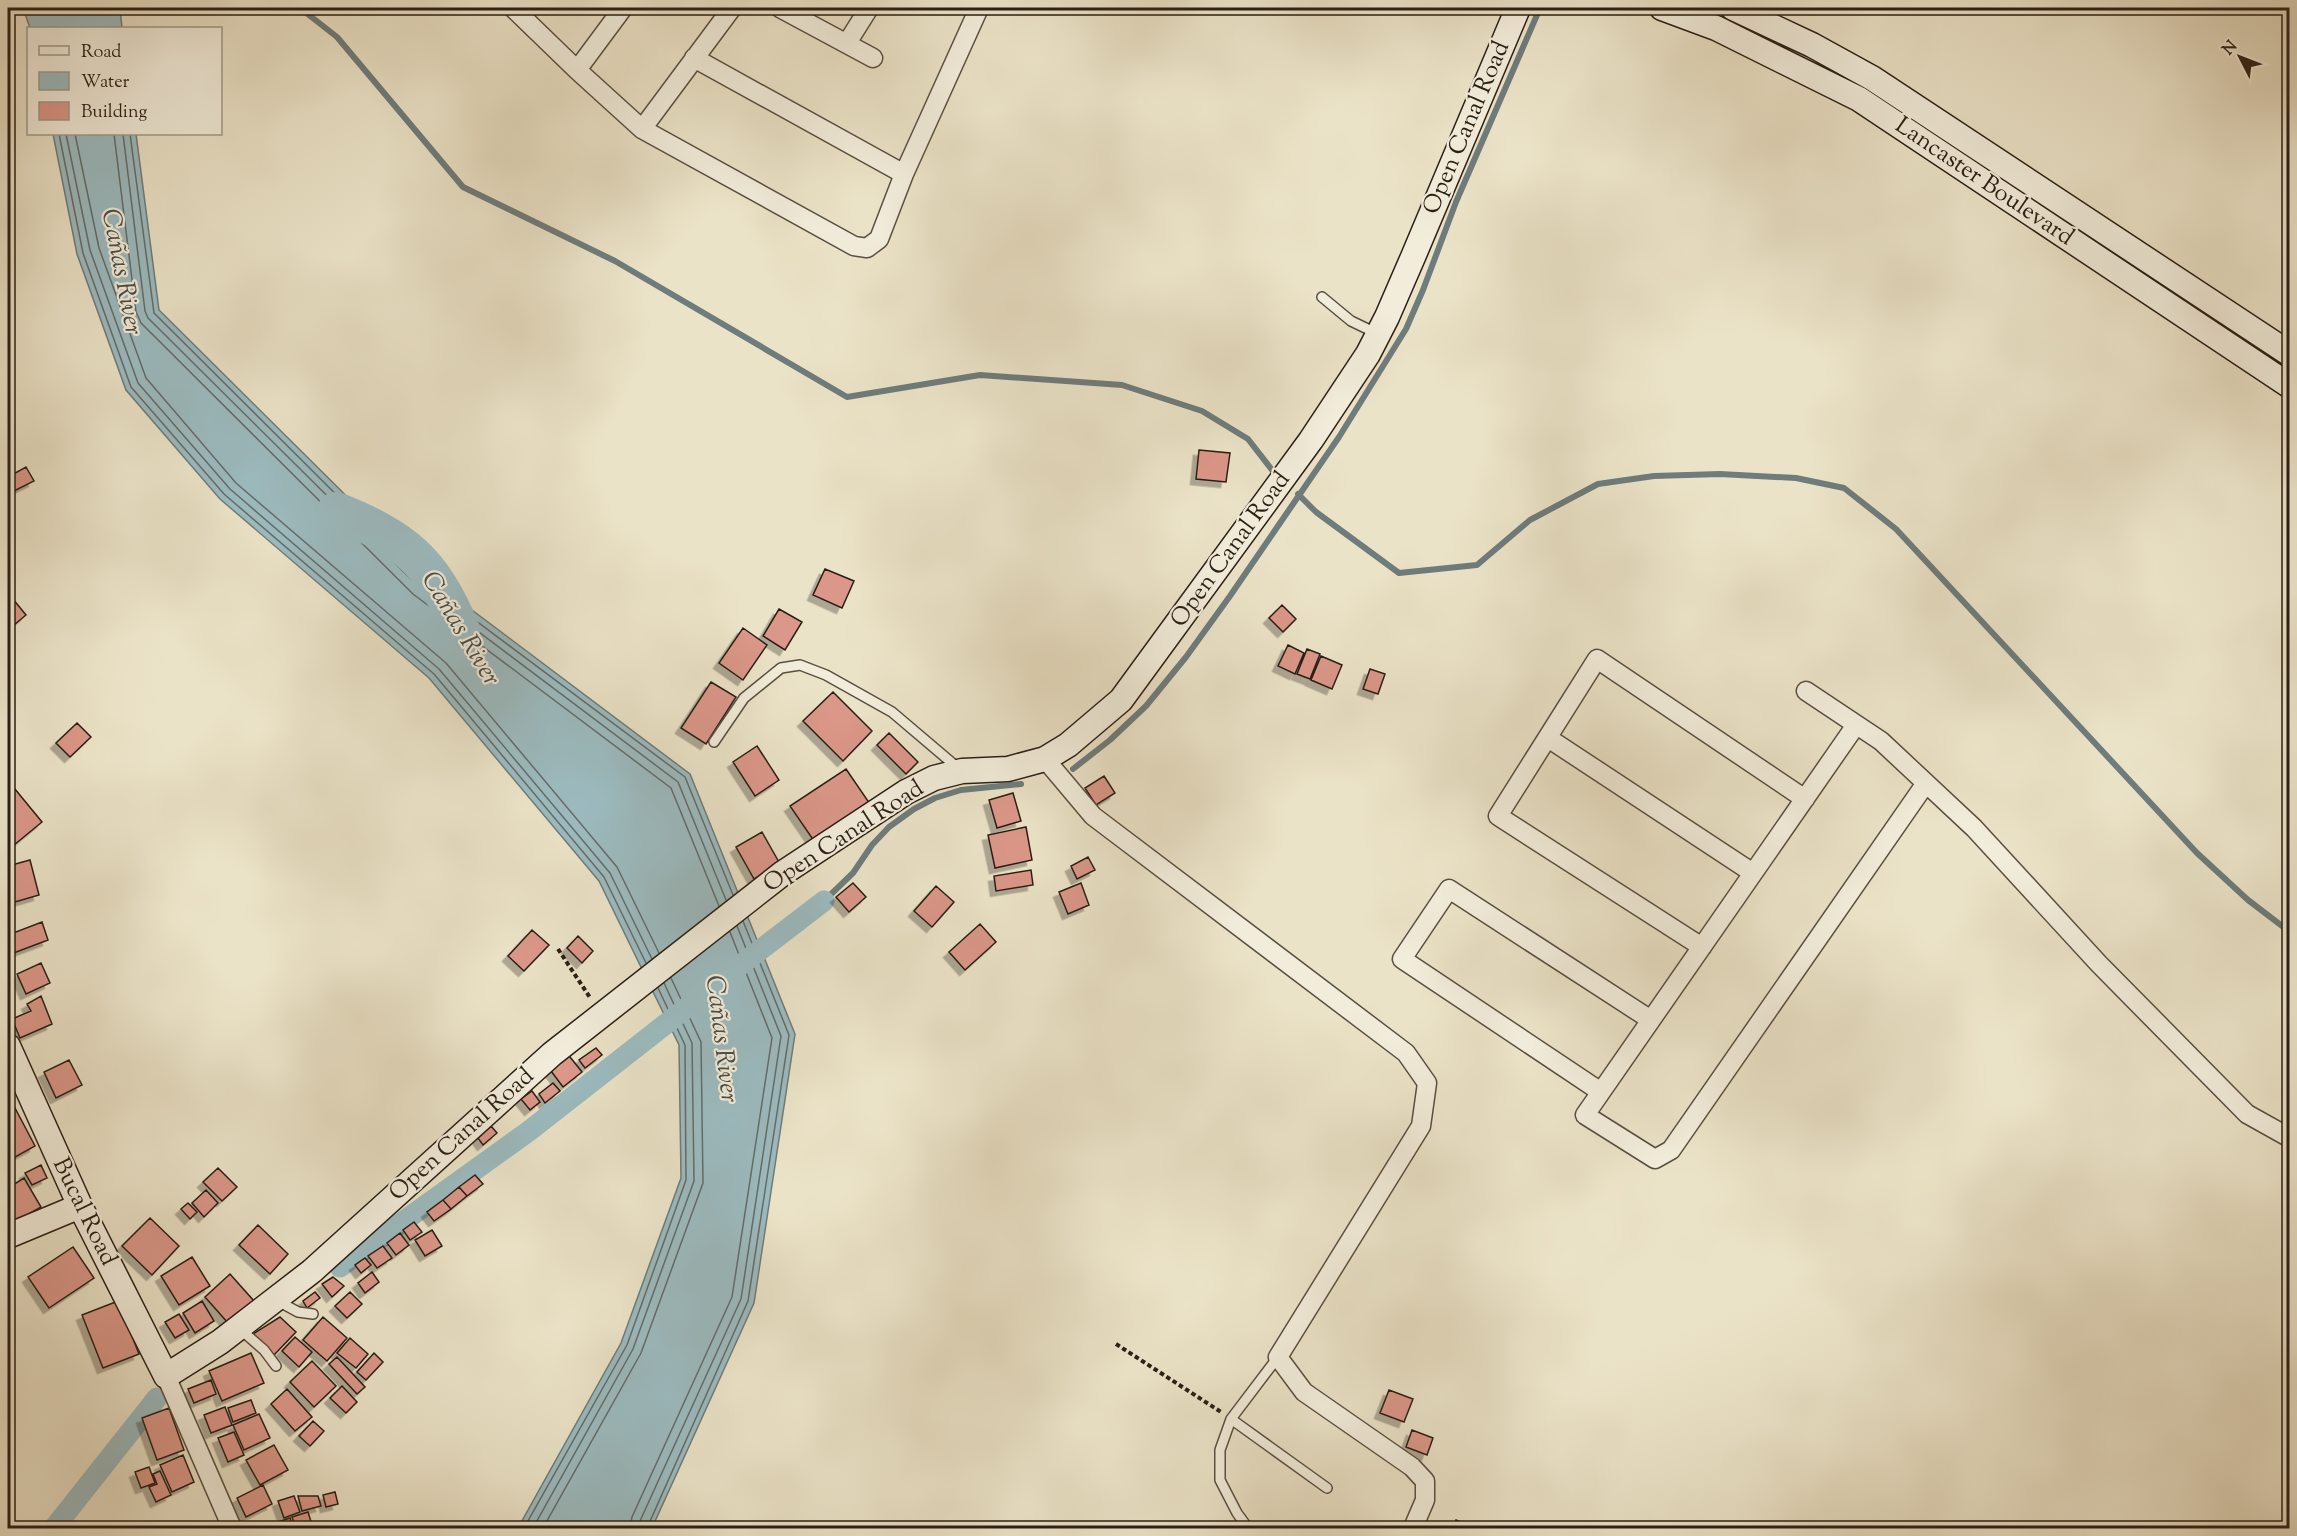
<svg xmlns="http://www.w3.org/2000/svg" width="2297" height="1536" viewBox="0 0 2297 1536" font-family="'Sorts Mill Goudy',serif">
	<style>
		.water { fill: #9cbbc0; stroke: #6e7c7c; stroke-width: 1.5 }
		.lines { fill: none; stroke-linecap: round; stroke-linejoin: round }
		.shore { stroke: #636c6a; stroke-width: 1.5 }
		.stream { stroke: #6e7c7c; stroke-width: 6 }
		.canal { stroke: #9cbbc0; stroke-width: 21 }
		.river { stroke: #9cbbc0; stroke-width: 38 }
		.building { fill: #db9789; stroke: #2a1e15; stroke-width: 1.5; filter: url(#shadow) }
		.lane-casing { stroke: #5a4f42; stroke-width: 12 }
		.street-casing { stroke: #5a4f42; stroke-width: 21 }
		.secondary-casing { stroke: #2a1e15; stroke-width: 27 }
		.path { stroke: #2a1e15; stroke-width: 4; stroke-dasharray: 4.5 3; stroke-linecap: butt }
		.lane { stroke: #f2eddb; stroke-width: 9 }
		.street { stroke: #f2eddb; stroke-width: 18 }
		.secondary { stroke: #f2eddb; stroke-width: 24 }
		.labels { text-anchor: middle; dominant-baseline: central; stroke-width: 4.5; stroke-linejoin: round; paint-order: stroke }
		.street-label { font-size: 24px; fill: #2a1e15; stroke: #f2eddb }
		.water-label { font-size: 26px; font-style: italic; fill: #4c4d48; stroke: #f2eddb }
	</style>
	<defs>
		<filter id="shadow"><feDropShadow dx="-5.5" dy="5.5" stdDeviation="0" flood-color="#0004"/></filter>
	</defs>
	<rect width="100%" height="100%" fill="#ebe3c8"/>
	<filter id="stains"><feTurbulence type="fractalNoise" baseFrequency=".00333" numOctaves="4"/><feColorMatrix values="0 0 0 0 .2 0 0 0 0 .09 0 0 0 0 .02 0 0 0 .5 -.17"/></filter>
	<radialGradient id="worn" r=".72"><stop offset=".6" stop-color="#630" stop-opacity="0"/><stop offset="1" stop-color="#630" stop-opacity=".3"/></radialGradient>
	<path class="water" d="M23,8H120L122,28H30Z
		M53,134H136L159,310L428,577L690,774L795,1034L754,1303L652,1528H518L621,1343L681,1178L679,1045L599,881L429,678L220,499L126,390L77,254Z"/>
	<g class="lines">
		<path class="shore" d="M59,134L83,253L131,387L224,494L434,674L604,877L646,963
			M66,134L90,250L138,383L230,489L439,669L610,873L652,959
			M75,134L99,248L146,378L236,483L446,663L617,867L659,953
			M114,134L136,312L141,323L413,594L671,788L719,906
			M123,134L145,311L148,318L419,587L678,782L726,900
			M130,134L154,313L424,582L685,777L733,895
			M524,1528L627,1345L686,1180L685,1045L658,988
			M533,1528L633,1349L694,1181L692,1043L664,983
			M543,1528L641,1353L703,1183L701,1042L671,978
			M630,1528L632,1517L732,1297L772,1038L730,932
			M639,1528L640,1521L741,1299L781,1036L737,926
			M647,1528L748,1301L789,1035L743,921"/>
		<path class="stream" d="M300,8L337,37L463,187L615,261L847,397L980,375L1122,385L1202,411L1248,439L1272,470
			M1298,494L1316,512L1399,573L1477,565L1530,520L1598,484L1654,476L1720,474L1796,478L1844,488L1896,529L2197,853L2248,900L2290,932
			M1073,769L1110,740L1146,706L1186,657L1230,596L1339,437L1406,329L1423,290L1456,202L1540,8
			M824,901L853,873L872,845L889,827L914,809L935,798L961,790L1021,784"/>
		<path class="canal" d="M738,967L824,901
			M340,1267L529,1131L690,1005
			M54,1528L157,1398"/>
		<path class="river" d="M336,511C404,538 432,561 461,630"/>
	</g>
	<path class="building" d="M1199,450L1230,453L1226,482L1196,479Z
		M26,467L34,481L8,494V477Z
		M825,569L854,581L842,608L813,595Z
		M8,593L26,615L8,630Z
		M1282,605L1296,619L1283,632L1269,618Z
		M779,609L802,622L785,650L763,636Z
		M743,628L767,645L743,680L719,663Z
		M1288,645L1304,653L1295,674L1278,666Z
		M1307,649L1320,654L1310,679L1297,674Z
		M1321,656L1342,665L1332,689L1311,680Z
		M1370,669L1385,674L1378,694L1363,689Z
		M711,682L736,697L706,744L681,728Z
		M833,692L872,731L843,761L803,721Z
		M77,723L91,737L70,757L56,743Z
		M889,733L918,762L906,774L877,745Z
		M757,746L779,780L755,796L733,762Z
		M846,769L870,804L814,841L790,806Z
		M1104,776L1115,793L1096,805L1085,788Z
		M10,783L42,822L8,850V785Z
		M1013,793L1021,821L997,828L989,800Z
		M1026,827L1032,860L995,868L988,835Z
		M762,832L780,864L754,879L736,847Z
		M1088,857L1095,870L1077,879L1071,866Z
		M30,860L39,895L8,904V866Z
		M1031,870L1033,885L996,891L994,876Z
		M853,883L866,897L849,912L836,897Z
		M1081,883L1089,905L1068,914L1059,892Z
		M936,886L954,902L932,927L914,911Z
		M42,922L48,940L11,954L8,945V935Z
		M980,924L996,942L965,970L949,952Z
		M532,930L549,945L524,971L508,956Z
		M578,936L593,951L582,963L567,948Z
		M41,963L50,983L26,994L17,974Z
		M41,996L52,1024L20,1038L12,1019L31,1011L27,1004Z
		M596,1048L602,1055L585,1068L579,1060Z
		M566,1052L582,1072L563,1087L548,1067Z
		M69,1060L82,1085L56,1098L44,1072Z
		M553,1083L560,1091L545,1103L539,1094Z
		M532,1091L540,1102L530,1110L521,1099Z
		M15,1108L35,1146L8,1161V1111Z
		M491,1126L497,1133L483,1145L478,1138Z
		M41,1165L47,1178L32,1185L25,1173Z
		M218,1168L237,1187L222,1201L203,1182Z
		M475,1175L483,1184L467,1196L459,1187Z
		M24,1178L41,1207L8,1226V1188Z
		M459,1187L467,1196L451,1209L443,1200Z
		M206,1190L218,1203L204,1217L192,1203Z
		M443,1200L451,1209L434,1221L427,1212Z
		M188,1203L197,1212L190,1219L181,1209Z
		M150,1218L179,1246L152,1275L122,1246Z
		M414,1222L422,1232L410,1240L403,1230Z
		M258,1225L288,1254L270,1274L239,1245Z
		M432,1230L442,1246L425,1256L415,1240Z
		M400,1233L409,1245L396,1255L387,1243Z
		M383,1246L392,1258L377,1268L368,1256Z
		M73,1247L94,1278L49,1308L28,1277Z
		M192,1257L210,1286L179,1305L161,1276Z
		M365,1258L371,1265L361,1273L355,1265Z
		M372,1272L379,1282L365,1293L358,1283Z
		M230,1274L254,1301L228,1323L205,1297Z
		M333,1277L344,1286L332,1297L322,1284Z
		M315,1292L320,1298L307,1308L303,1301Z
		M350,1292L362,1304L347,1318L335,1306Z
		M118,1301L139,1354L103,1368L82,1315Z
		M202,1301L214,1321L195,1333L183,1313Z
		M179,1314L189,1330L175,1338L165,1322Z
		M280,1317L296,1332L274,1355L253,1334Z
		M323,1317L347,1338L327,1361L303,1340Z
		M295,1337L312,1352L299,1367L282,1351Z
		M350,1338L368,1354L356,1368L337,1353Z
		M251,1353L264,1383L222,1401L209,1371Z
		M374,1353L383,1362L366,1380L357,1372Z
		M337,1357L365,1387L357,1394L329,1364Z
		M312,1361L336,1386L314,1407L290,1382Z
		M211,1380L216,1394L194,1403L188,1389Z
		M342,1386L357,1402L346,1413L330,1398Z
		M287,1389L312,1417L295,1431L271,1404Z
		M1389,1390L1413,1399L1404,1422L1380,1413Z
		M251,1400L256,1413L233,1422L228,1408Z
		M225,1407L232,1425L211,1433L204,1415Z
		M169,1408L184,1450L157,1460L142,1418Z
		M259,1414L270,1438L244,1450L233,1425Z
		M313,1421L324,1431L310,1446L299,1436Z
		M1412,1430L1433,1438L1427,1455L1406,1447Z
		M234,1432L244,1455L228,1462L218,1438Z
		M274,1445L288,1470L260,1485L246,1460Z
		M183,1455L194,1482L172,1492L160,1465Z
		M149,1467L155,1483L141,1488L135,1472Z
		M160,1471L171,1495L156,1502L149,1487L157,1484L153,1474Z
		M263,1485L272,1504L246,1517L237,1498Z
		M335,1492L338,1504L326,1507L323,1495Z
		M294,1496L300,1512L284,1518L278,1501Z
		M298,1496H318L321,1506L302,1511Z
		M308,1512L313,1528H296L292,1517Z
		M290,1518L293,1528H266V1526Z
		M1456,1520L1471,1526L1470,1528H1453Z"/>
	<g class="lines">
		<g class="lane-casing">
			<path id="lane" d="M1322,297L1351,321L1376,333
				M714,742L744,698L781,668L800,665L826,675L892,712L958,768
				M276,1300L298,1312L313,1314
				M240,1329L264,1350L276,1366
				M1231,1419L1327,1488
				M1248,1528L1237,1513L1220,1480V1450L1231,1419L1278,1357"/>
		</g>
		<g class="street-casing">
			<path id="street" d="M513,8L577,70L642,129L854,246L867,248L879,239L904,174L979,8
				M780,8L873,58
				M847,43L869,8
				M694,58L904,174
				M577,70L623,8
				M642,129L732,8
				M1806,691L1881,741L1974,828L2099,964L2247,1114L2290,1138
				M1856,725L1585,1115L1655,1159L1671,1150L1926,783
				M1548,738L1753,873
				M1045,759L1093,816L1406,1053L1427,1083L1421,1126L1278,1357L1304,1392L1412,1467L1425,1481V1500L1413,1528
				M1702,947L1498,816L1597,659L1805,799
				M1601,1092L1402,959L1449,889L1651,1020
				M166,1376L232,1528"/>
		</g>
		<g class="secondary-casing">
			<path id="secondary" d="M1662,8L1716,28L1859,99L2290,386
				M1733,8L1812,45L1872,78L2290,354
				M8,1046L80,1206L166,1376L220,1342L312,1271L552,1054L783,873L906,792L934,778L962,771L1008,769L1045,759L1068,745L1121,700L1311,440L1368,354L1387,317L1413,257L1518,8
				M8,1236L80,1206"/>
		</g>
		<path class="path" d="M558,949L591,999
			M1116,1344L1221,1412"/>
		<use href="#lane" class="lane"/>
		<use href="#street" class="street"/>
		<use href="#secondary" class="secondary"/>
	</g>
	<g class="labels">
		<g class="street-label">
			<text transform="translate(1467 128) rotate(-67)">Open Canal Road</text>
			<text transform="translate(1984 182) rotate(34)">Lancaster Boulevard</text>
			<text transform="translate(1231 550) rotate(-54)">Open Canal Road</text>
			<text transform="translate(844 837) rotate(-33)">Open Canal Road</text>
			<text transform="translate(462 1135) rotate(-42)">Open Canal Road</text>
			<text transform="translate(84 1212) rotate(64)">Bucal Road</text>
		</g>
		<g class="water-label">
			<text transform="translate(121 272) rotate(79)">Cañas River</text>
			<text transform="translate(460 629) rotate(59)">Cañas River</text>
			<text transform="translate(721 1039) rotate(83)">Cañas River</text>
		</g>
	</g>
	<rect width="2297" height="1536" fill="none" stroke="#ebe3c8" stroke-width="30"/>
	<rect x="9" y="9" width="2279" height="1518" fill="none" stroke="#2a1e15" stroke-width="3"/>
	<rect x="15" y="15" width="2267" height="1506" fill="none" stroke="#2a1e15" stroke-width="1.5"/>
	<rect x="27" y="27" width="195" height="108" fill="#f2eddb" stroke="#a29a8c" stroke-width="1.5"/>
	<rect x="39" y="46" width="30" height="9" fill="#f2eddb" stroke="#a29a8c" stroke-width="1.5"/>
	<text x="81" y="57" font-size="18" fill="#2a1e15">Road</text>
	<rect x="39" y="72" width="30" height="18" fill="#9cbbc0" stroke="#a29a8c" stroke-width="1.5"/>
	<text x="81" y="87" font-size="18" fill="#2a1e15">Water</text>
	<rect x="39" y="102" width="30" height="18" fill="#db9789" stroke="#a29a8c" stroke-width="1.5"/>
	<text x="81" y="117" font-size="18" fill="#2a1e15">Building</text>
	<g transform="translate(2240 57) rotate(312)" stroke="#f2eddb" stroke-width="4.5" paint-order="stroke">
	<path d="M0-4.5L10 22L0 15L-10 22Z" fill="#2a1e15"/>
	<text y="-9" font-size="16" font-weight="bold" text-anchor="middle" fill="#2a1e15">N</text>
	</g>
	<rect width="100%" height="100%" filter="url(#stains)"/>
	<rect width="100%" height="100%" fill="url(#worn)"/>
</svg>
